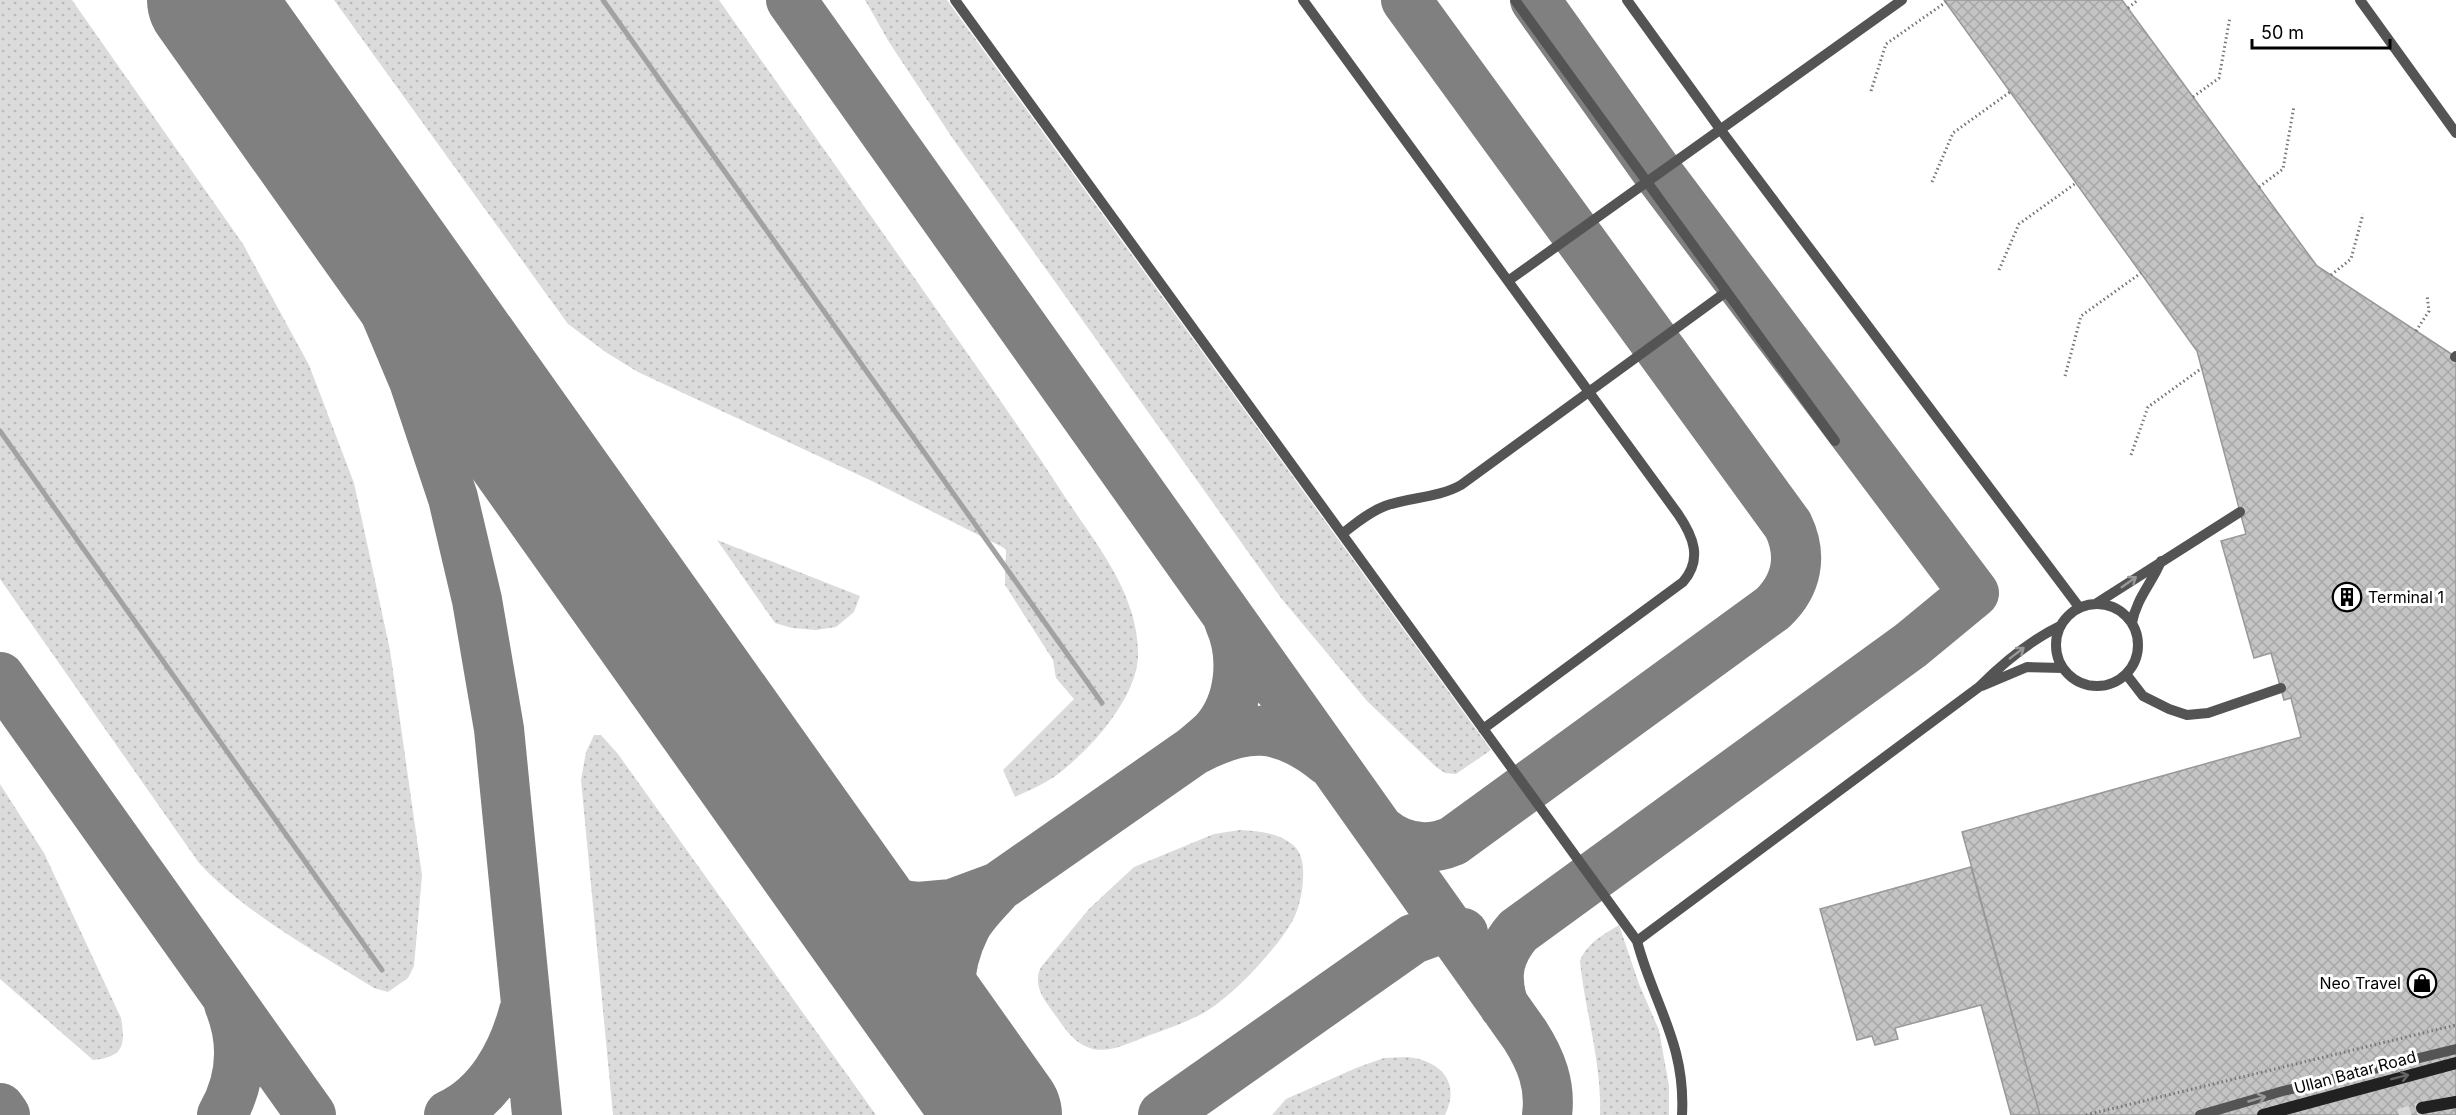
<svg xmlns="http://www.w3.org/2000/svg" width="2456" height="1115" viewBox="0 0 2456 1115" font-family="Inter,sans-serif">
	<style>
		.grass { fill: url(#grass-dots) }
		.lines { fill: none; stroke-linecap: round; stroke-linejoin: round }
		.stream { stroke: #a2a2a2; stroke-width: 5 }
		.taxiway { stroke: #808080; stroke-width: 50 }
		.runway { stroke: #808080; stroke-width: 124 }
		.building { fill: url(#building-cross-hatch); stroke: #989898; stroke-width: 1.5 }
		.secondary-tunnel { stroke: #d9d9d9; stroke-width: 12; stroke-dasharray: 12 6; stroke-linecap: butt }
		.path { stroke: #767676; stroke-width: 3; stroke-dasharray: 1.5 3; stroke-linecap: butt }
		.lane { stroke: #545454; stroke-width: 10 }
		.secondary { stroke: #212121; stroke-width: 12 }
		.oneway { stroke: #989898 }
		.oneway2 { stroke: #646464 }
		.labels { text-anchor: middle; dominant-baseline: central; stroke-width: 6; stroke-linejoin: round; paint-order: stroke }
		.poi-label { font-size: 16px; fill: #000; stroke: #fff; text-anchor: start }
		.street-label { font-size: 16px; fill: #000; stroke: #fff }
	</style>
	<defs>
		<pattern id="grass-dots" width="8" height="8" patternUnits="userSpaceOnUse" patternTransform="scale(1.5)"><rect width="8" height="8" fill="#dbdbdb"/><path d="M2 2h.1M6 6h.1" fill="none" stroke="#bababa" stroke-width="1.8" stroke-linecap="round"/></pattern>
		<pattern id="building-cross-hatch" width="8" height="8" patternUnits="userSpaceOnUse" patternTransform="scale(1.5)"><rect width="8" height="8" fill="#c4c4c4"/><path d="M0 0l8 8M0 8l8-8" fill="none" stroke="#a7a7a7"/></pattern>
	</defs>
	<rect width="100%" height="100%" fill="#fff"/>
	<path class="grass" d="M0,0H72L243,244L309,365L354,483L390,650L422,875L414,966L408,978L388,992L374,988C314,950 247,915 199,863L0,579Z
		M334,0H719C796,110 874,220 951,330C990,385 1028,440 1065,497C1096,544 1136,591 1138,650C1141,695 1089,752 1054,777C1042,785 1028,791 1015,797L1003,770L1074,699L1056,678L1053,660L1005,585L1006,549L876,483L638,372L607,353L568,324Z
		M865,0H947L1491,750L1456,774L1445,773L1436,767L1367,701L1281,598L953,139L889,42Z
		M717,540L860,596L854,612L836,627L816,630L792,628L775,623Z
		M594,735H601L618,754L876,1115H613L581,780L586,752Z
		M0,784L44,853L121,1018C126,1046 123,1057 93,1060L0,979Z
		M1240,830C1259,831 1282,833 1296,848C1309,862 1302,902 1294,918C1282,942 1244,983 1222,1000C1200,1019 1171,1027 1145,1037C1127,1044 1106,1055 1087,1047C1074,1042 1066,1030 1058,1019C1047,1003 1031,987 1041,967L1089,909L1134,867L1214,834Z
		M1619,925L1639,984L1659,1030L1669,1086V1115H1600C1602,1063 1585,1012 1580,961C1587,943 1603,935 1619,925Z
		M1408,1057C1441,1061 1461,1082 1445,1115H1272L1286,1099L1356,1068L1384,1058Z"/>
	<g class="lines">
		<path class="stream" d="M603,0L1102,703
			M0,431L382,970"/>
		<path class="taxiway" d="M791,0L1525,1035C1541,1060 1551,1085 1547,1115
			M258,70L305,149L361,255L414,381L453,498L477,600L499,729L537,1115
			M0,677L311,1115
			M1193,751C1245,723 1280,722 1328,761
			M1380,830C1401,848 1427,852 1453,841L1773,608C1797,585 1803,556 1788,525L1406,0
			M808,845L852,886L872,896L896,904L918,907L952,904L998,887L1193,751C1200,745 1208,739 1214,733C1241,704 1245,656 1229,621
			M998,887C987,900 974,912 966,926C931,996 954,1073 1017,1115
			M1504,1006C1494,977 1498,954 1518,931L1911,645L1974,593L1658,173L1535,0
			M0,1108L5,1115
			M222,1115C242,1080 244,1041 229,1004
			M449,1115C490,1096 513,1053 524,1011
			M1163,1115L1413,939L1435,931L1463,933"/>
		<path class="runway" d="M209,0L1000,1115"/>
	</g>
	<path class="building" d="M1944,0H2122L2317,266L2456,357V1115H2040L1962,832L2301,737L2291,698L2284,700L2271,653L2254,658L2221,541L2246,534L2197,351Z
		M1971,867L2040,1115H2011L1981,1005L1895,1028L1898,1039L1875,1045L1872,1036L1857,1040L1820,909Z"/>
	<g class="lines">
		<path class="secondary-tunnel" d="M2399,1115L2422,1108"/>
		<path class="path" d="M2128,8L2138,0
			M1871,91L1886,44L1946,2
			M2193,97L2219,78L2230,17
			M1932,182L1953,133L2010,92
			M2259,187L2283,169L2294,106
			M1999,270L2019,224L2076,183
			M2331,275L2351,259L2363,214
			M2416,331L2429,311L2427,295
			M2065,376L2081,316L2141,273
			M2131,455L2148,407L2202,368
			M2086,1115L2456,1025"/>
		<path class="lane" d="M955,0L1637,941C1654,1005 1686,1044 1682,1115
			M1303,0L1678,514C1693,536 1703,559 1683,582L1483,729
			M1515,0L1835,441
			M1627,0L1720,129L2079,607
			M2360,0L2456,133
			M1508,281L1902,0
			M2455,357L2456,356
			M1342,534C1355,524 1369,512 1385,506C1410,497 1438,498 1461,485L1726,292
			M2097,603L2240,512
			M2056 645a41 41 0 1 1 82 0a41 41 0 1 1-82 0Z
			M2132,623C2136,599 2152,583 2161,561
			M2126,674L2143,696L2169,709L2187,715L2208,713L2281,688
			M1982,686L2027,667L2063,668
			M1637,941L1979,687C2003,663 2029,641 2060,626
			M2200,1115L2283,1091L2456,1049"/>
		<path class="secondary" d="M2422,1108L2456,1102
			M2263,1115L2456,1063"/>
	</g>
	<defs><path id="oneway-shaft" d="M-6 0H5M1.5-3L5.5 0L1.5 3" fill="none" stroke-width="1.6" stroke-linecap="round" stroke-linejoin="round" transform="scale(1.5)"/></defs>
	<g class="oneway">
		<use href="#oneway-shaft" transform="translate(2129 582) rotate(-35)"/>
		<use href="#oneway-shaft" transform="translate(2017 653) rotate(-37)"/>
		<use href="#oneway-shaft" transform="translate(2257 1099) rotate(-16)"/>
	</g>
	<use class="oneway2" href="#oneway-shaft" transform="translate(2400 1077) rotate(-14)"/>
	<defs>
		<g id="building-ring" transform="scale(1.5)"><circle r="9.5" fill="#fff" stroke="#000" stroke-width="1.5"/><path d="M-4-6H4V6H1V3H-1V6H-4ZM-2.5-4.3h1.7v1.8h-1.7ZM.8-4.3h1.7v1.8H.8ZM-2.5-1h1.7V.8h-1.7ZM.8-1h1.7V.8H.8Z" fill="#000"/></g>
		<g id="shop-ring" transform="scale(1.5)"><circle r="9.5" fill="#fff" stroke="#000" stroke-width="1.5"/><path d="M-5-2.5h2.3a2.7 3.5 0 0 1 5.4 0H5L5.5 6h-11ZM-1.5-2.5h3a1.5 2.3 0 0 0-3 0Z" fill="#000"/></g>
	</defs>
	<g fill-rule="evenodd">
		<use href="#building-ring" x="2347" y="597"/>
		<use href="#shop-ring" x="2422" y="983"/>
	</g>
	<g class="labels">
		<g class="poi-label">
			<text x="2368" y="597">Terminal 1</text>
			<text x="2401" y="983" text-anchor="end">Neo Travel</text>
		</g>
		<g class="street-label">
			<text transform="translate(2355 1072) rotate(-15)">Ullan Batar Road</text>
		</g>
	</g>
	<path d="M2252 39v9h138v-9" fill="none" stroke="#000000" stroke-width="3"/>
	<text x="2261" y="39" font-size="18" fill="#000000" stroke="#ffffff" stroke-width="4.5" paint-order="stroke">50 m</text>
</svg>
